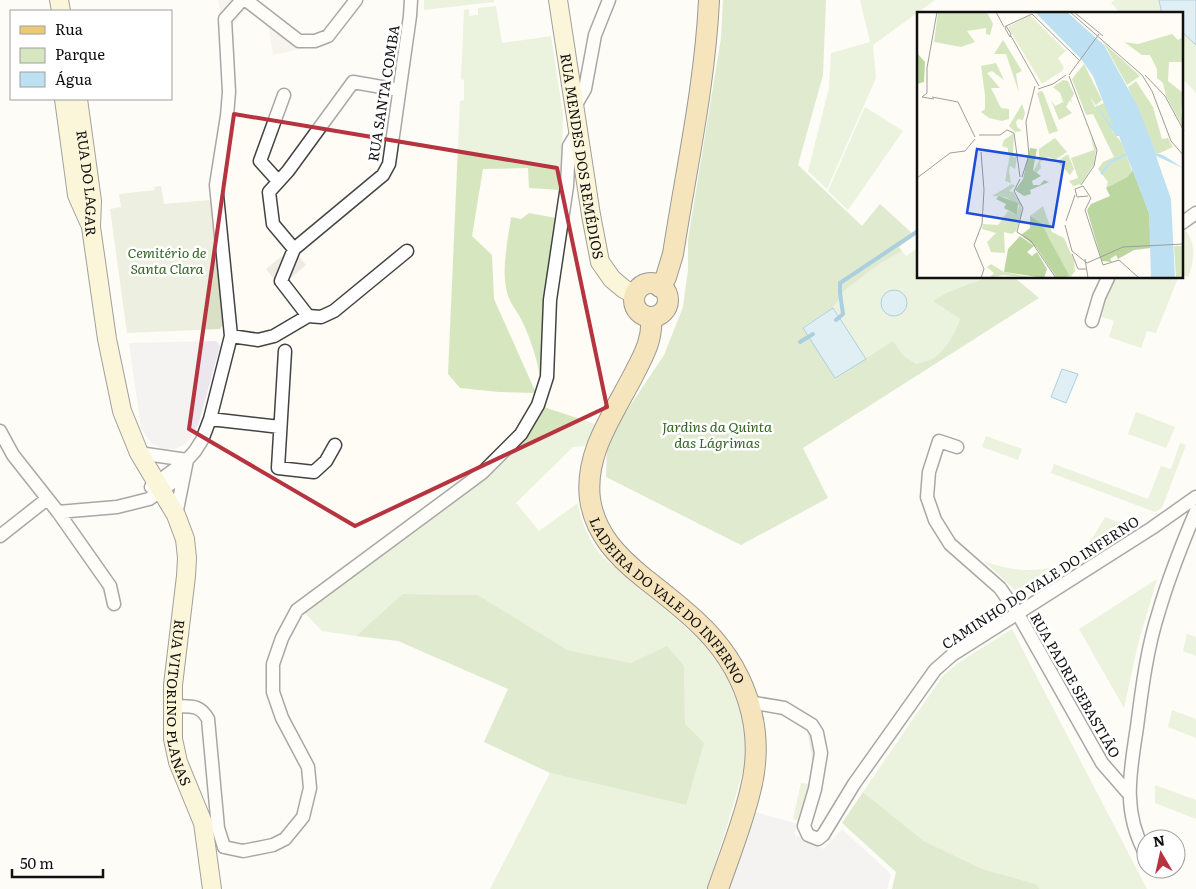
<svg xmlns="http://www.w3.org/2000/svg" width="1196" height="889" viewBox="0 0 1196 889" font-family="Literata,serif">
	<style>
		.industrial { fill: #ece6ee }
		.green { fill: #d6e7c0 }
		.forest { fill: #bcd6a0 }
		.cemetery { fill: #d9e0c6 }
		.plaza { fill: #efebe2 }
		.water { fill: #bde1f2; stroke: #4a99c3 }
		.lines { fill: none; stroke-linecap: round; stroke-linejoin: round }
		.stream { stroke: #4a99c3; stroke-width: 4 }
		.street-casing { stroke: #434343; stroke-width: 15 }
		.secondary-casing { stroke: #323232; stroke-width: 20 }
		.primary-casing { stroke: #212121; stroke-width: 22 }
		.street { stroke: #fff; stroke-width: 12 }
		.secondary { stroke: #f8edb5; stroke-width: 18 }
		.primary { stroke: #edc976; stroke-width: 20 }
		.marked { fill: none; stroke: #b63340; stroke-width: 4; stroke-linejoin: round }
		.labels { text-anchor: middle; dominant-baseline: central; stroke-width: 5; stroke-linejoin: round; paint-order: stroke }
		.street-label { font-size: 14px; fill: #101010; stroke: #fff }
		.park-label { font-size: 14px; font-style: italic; fill: #356425; stroke: #fff }
		.inset-river { fill: none; stroke: #bde1f2; stroke-width: 2.5 }
		.inset-road { fill: none; stroke: #9f9e99; stroke-width: 1 }
		.view { fill: #1d4ed8; fill-opacity: 0.15; stroke: #1d4ed8; stroke-width: 2.5 }
		.inset-edge { fill: none; stroke: #101010; stroke-width: 2.5 }
	</style>
	<rect width="100%" height="100%" fill="#fefcf5"/>
	<path class="industrial" d="M216,341L220,346L199,422L193,436L185,444L175,449H163L151,443L141,428L129,343Z
		M755,812L798,824L794,834L815,846L824,849L842,829L891,874L887,889H729Z"/>
	<path class="green" d="M424,0H494V2L424,10Z
		M860,0H935L873,45L876,78L827,189L808,171L829,88L831,53L870,42Z
		M1115,0H1196V93L1182,78V14H1121L1111,3Z
		M496,6L502,43L551,36L563,115L561,190L529,188L528,168L483,169L472,236L492,255L494,299L536,393L499,392L460,388L448,374L460,101L464,100V80L461,79L464,10L469,9V16L478,15V8Z
		M865,107L903,131L848,210L828,191Z
		M529,213L556,218L544,298L542,375H540C536,357 531,340 523,323C518,312 509,303 507,292C501,271 508,239 511,217L521,219Z
		M1185,230C1196,243 1195,260 1188,277L1182,275V231Z
		M918,248V278H985L948,292L934,301L960,319C955,333 946,351 932,359C927,361 921,362 916,364L903,355L893,341L866,359L833,308L845,290L878,265L902,251L906,256Z
		M1116,278H1178L1156,333L1147,331L1141,348L1109,337L1114,321L1099,316L1106,295Z
		M544,407L595,424L585,446L573,447L516,503L539,531L578,503C581,522 588,538 600,554C632,585 669,610 700,641C730,673 749,717 744,762C743,773 739,784 736,795C727,826 717,858 707,889H490L550,773L686,805L684,666L631,663L566,650L478,595L402,594L356,636L322,631L305,613L486,478L526,438Z
		M1136,412L1175,427L1166,448L1128,434Z
		M986,436L1022,449L1018,460L982,447Z
		M1180,443L1186,445L1162,508L1155,512L1051,473L1054,464L1148,499L1161,466L1171,469Z
		M1105,517L1132,527L1025,595H1020L984,561C1015,573 1054,576 1080,552C1091,542 1098,529 1105,517Z
		M1157,579L1138,644L1124,708L1079,629Z
		M1012,629L1147,889H1040L1036,884L982,869L924,841L863,792L942,677L958,663Z
		M1187,634L1196,637V656L1183,651Z
		M1172,710L1196,719V738L1168,727Z
		M810,729C820,764 812,788 800,821L793,819L801,783L808,784L813,765L808,734Z
		M1155,785L1196,800V819L1155,803Z"/>
	<path class="forest" d="M723,0H826L823,75L798,165L862,226L880,204L914,235L899,247L902,251L878,265L845,290L833,308L803,327L835,378L893,341L903,355L916,364C921,362 927,361 932,359C946,351 955,333 960,319L933,301L948,292L985,278H1015L1039,298L803,448L828,498L741,545L606,477L607,444L624,415L664,355L683,307L688,270V240L721,38Z
		M402,594L478,595L567,650L631,663L667,646L684,666L685,724L704,743L686,805L550,773L484,742L508,689L398,641L356,636Z
		M863,792L924,841L982,869L1036,884L1040,889H892L896,872L842,823Z"/>
	<path class="cemetery" d="M161,186L164,204L210,200L223,324L220,329L127,333L110,209L121,207L119,194L155,190L154,187Z"/>
	<path class="plaza" d="M218,0H255L232,25L220,15Z
		M268,24L313,46L273,55Z
		M292,248L306,265L280,287L266,269Z"/>
	<path class="water" d="M1159,0H1196V45L1182,32V14H1162Z
		M881 303a13 13 0 1 1 26 0a13 13 0 1 1-26 0Z
		M833,308L866,359L835,378L803,328Z
		M1062,369L1078,374L1066,403L1051,397Z"/>
	<g class="lines">
		<path class="stream" d="M836,320L843,314L840,293V283L918,231
			M800,342L813,334"/>
		<g class="street-casing">
			<path id="street" d="M246,0L299,41H315L328,36L356,0
				M574,108L585,89L595,35L609,0
				M278,181L260,161L284,95
				M1182,223L1196,213
				M294,249L273,224L269,192L288,171L353,82L399,90
				M308,316L281,281L294,249L383,175L389,164L410,16L411,0
				M1092,321L1099,297L1108,278
				M231,336L258,340L274,336L308,316L321,317L334,311L407,251
				M285,351L278,468L314,472L326,461L335,445
				M210,419L280,427
				M0,431L13,455L58,512L110,586L114,604
				M957,447L939,441L929,472L927,497L935,520L950,544L1000,588L1018,614L1102,763L1129,794
				M139,453L187,460
				M151,487L187,460
				M58,512L117,507L149,499L183,475
				M176,515L187,460L195,451L202,440L210,419L231,336L216,185L227,116L229,92L225,19L242,0
				M0,536L47,499
				M749,702L784,708L812,725L817,733L821,753L815,789L804,826L808,835L818,839L823,835L854,784L935,670L952,655L1152,528L1196,497
				M173,706C189,707 199,703 208,719L218,828L224,847L243,851L273,845L285,839L303,817L310,788L308,767L282,718L273,692V664L282,638L297,610L482,473L521,434L538,405L547,377L550,300L567,186L569,146L578,131
				M1145,853C1122,810 1130,773 1137,727C1142,688 1147,648 1159,611C1169,577 1182,544 1196,511"/>
		</g>
		<g class="secondary-casing">
			<g id="secondary">
				<path d="M59,0L61,11"/>
				<path id="s1" d="M558,0L591,215L600,262L612,279L624,289L635,295"/>
				<path d="M64,99L77,195L89,222"/>
				<path id="s2" d="M78,99L92,201L91,227L107,339L122,411L139,453L176,515L185,539L187,558L186,576L173,685V739L178,762L203,823L212,889"/>
			</g>
		</g>
		<g class="primary-casing">
			<g id="primary">
				<circle cx="651" cy="300" r="17"/>
				<path d="M660,287L666,277L673,254C686,170 705,85 709,0"/>
				<path id="s3" d="M651,317C653,337 645,353 636,370C616,411 584,451 590,499C595,534 618,557 644,578C662,592 680,606 696,621C745,666 767,728 750,792C742,825 729,857 718,889"/>
			</g>
		</g>
		<use href="#street" class="street"/>
		<use href="#secondary" class="secondary"/>
		<use href="#primary" class="primary"/>
	</g>
	<path d="M0 0H1196V889H0ZM234,114L557,168L607,407L355,526L189,429Z" fill="#fefcf5" fill-opacity=".55" fill-rule="evenodd"/>
	<path class="marked" d="M234,114L557,168L607,407L355,526L189,429Z"/>
	<g class="labels">
		<g class="street-label">
			<text transform="translate(383 93) rotate(-81)">RUA SANTA COMBA</text>
			<text stroke="none"><textPath href="#s1" startOffset="158">RUA MENDES DOS REMÉDIOS</textPath></text>
			<text stroke="none"><textPath href="#s2" startOffset="85">RUA DO LAGAR</textPath></text>
			<text transform="translate(1040 582) rotate(-33)">CAMINHO DO VALE DO INFERNO</text>
			<text stroke="none"><textPath href="#s3" startOffset="326">LADEIRA DO VALE DO INFERNO</textPath></text>
			<text transform="translate(1076 685) rotate(60)">RUA PADRE SEBASTIÃO</text>
			<text stroke="none"><textPath href="#s2" startOffset="624">RUA VITORINO PLANAS</textPath></text>
		</g>
		<g class="park-label">
			<text x="167" y="252">Cemitério de<tspan x="167" dy="16">Santa Clara</tspan></text>
			<text x="717" y="426">Jardins da Quinta<tspan x="717" dy="16">das Lágrimas</tspan></text>
		</g>
	</g>
	<g transform="translate(917 12)">
		<rect width="266" height="266" fill="#fefcf5"/>
		<path d="M21,0H70L76,12L73,23L69,22V16L50,19L58,30L44,35L17,30ZM255,22L261,28L266,25V50H252L251,69L266,81L264,99L266,115L249,84L246,71L240,66V57L233,43H225L207,30L221,32ZM86,28L105,59L99,62L102,81L89,42H77ZM186,30L223,64L210,73ZM79,51L87,68L75,59L70,61L83,76H74L84,96L92,97V107L85,109L72,106L64,100L68,97V83L64,54ZM167,52L185,88L179,93L173,85L178,95L187,91L198,116L195,119L205,131L215,159L210,165L189,176L191,170L181,157L186,150L197,145L176,102L169,103L155,67ZM146,68L151,69L157,82L154,87L155,92L153,88L149,95L155,101L142,108L134,88L138,94L146,90L142,82L147,91L143,81L136,75ZM219,69L236,95L245,127L251,126L256,135L243,141H239L211,75ZM124,79L126,80L141,119L132,122L120,81ZM105,92L108,101L106,108L101,107L99,110L100,115L105,119L98,120L92,114ZM97,121L96,145H100L98,157L93,154L92,159L94,171L88,169L93,142H91V136L85,134L87,128ZM173,121L179,137L177,152L164,172L156,174L152,169L161,166L154,146L177,138ZM138,126L150,140L138,148L132,145L123,150L124,156L119,161L117,158L122,149V137ZM151,142L157,157L153,163L140,149ZM95,172L98,174L92,179L96,180L104,192L105,200L99,219L95,222L87,220L88,241L74,240L70,230L79,221L65,217L66,212L81,213L91,199L100,203L102,193L88,185L75,184ZM126,194L135,220L147,226L157,249L158,259L153,266H148L151,263L132,226L113,204ZM257,234H266V265L259,266ZM74,252L87,260L117,266L86,263L72,266L77,261L70,255Z" fill="#d6e7c0"/>
		<path d="M0,41L8,50L7,70L0,72ZM113,136L120,137L116,158L124,164L115,169L116,173H123L127,168L132,170L113,178L114,182L107,184L98,178L106,167ZM216,158L232,201L234,236L217,238L201,247L199,243L193,247L195,250L185,249L170,198L174,192L193,184L189,176L210,165ZM82,184L101,191L100,203L87,196L89,192L79,187ZM113,204L125,212L132,226L152,263L148,266H140L119,235L104,223L113,216ZM103,224L117,234L110,240L115,244L120,240L130,257L127,266L87,260L91,237Z" fill="#bcd6a0"/>
		<path d="M113,3L149,39L141,46L147,56L145,59L125,72L91,15Z" fill="#e6efd1"/>
		<path d="M118,0H150L187,33L220,93L239,141L246,143L266,156L239,144L254,187L258,266H234L232,201L202,124H199L173,85L197,117L176,64L164,47Z" fill="#bde1f2"/>
		<path class="inset-river" d="M184,162L194,150L210,142"/>
		<path class="inset-road" d="M79,0L87,15M153,0L225,63L235,79L254,129L267,144M157,0L186,24M89,14L115,2L162,48M89,14L94,22L93,25L88,16ZM94,24L122,74M152,63L182,22M228,63L248,84L267,119M152,64L180,138L177,154L164,173M121,77L136,72L149,63M10,81V56L20,0M10,81L5,85L17,87M15,85L41,90L58,125M62,123H83L90,118L97,121L103,165M105,165L112,143L109,110L118,74M0,166L33,141L48,139L58,127M103,167L97,179L106,196L100,220L114,229L139,266M171,184L160,185L158,177L166,174L174,186L168,198L186,253L202,248L222,266M149,209L158,183M148,213L155,239L170,251L206,235L267,232M155,242L161,257H169M168,247L171,266M64,266L67,257L57,233L65,212L67,178L64,140"/>
		<path class="view" d="M60,137L147,150L136,215L50,201Z"/>
		<rect width="266" height="266" class="inset-edge"/>
	</g>
	<rect x="10" y="10" width="162" height="90" fill="#ffffff" stroke="#9f9f9f"/>
	<rect x="20" y="26" width="25" height="8" fill="#edc976" stroke="#9f9f9f"/>
	<text x="55" y="35" font-size="15" fill="#101010">Rua</text>
	<rect x="20" y="48" width="25" height="15" fill="#d6e7c0" stroke="#9f9f9f"/>
	<text x="55" y="60" font-size="15" fill="#101010">Parque</text>
	<rect x="20" y="72" width="25" height="15" fill="#bde1f2" stroke="#9f9f9f"/>
	<text x="55" y="85" font-size="15" fill="#101010">Água</text>
	<g transform="translate(1161 854) rotate(351)"><circle r="24" fill="#ffffff" stroke="#9f9f9f"/>
	<path d="M0-4L9 19L0 12L-9 19Z" fill="#b63340"/>
	<text y="-8" font-size="14" font-weight="bold" text-anchor="middle" fill="#101010">N</text>
	</g>
	<path d="M12 869v8h91v-8" fill="none" stroke="#101010" stroke-width="2.5"/>
	<text x="20" y="869" font-size="15" fill="#101010" stroke="#ffffff" stroke-width="4" paint-order="stroke">50 m</text>
</svg>
